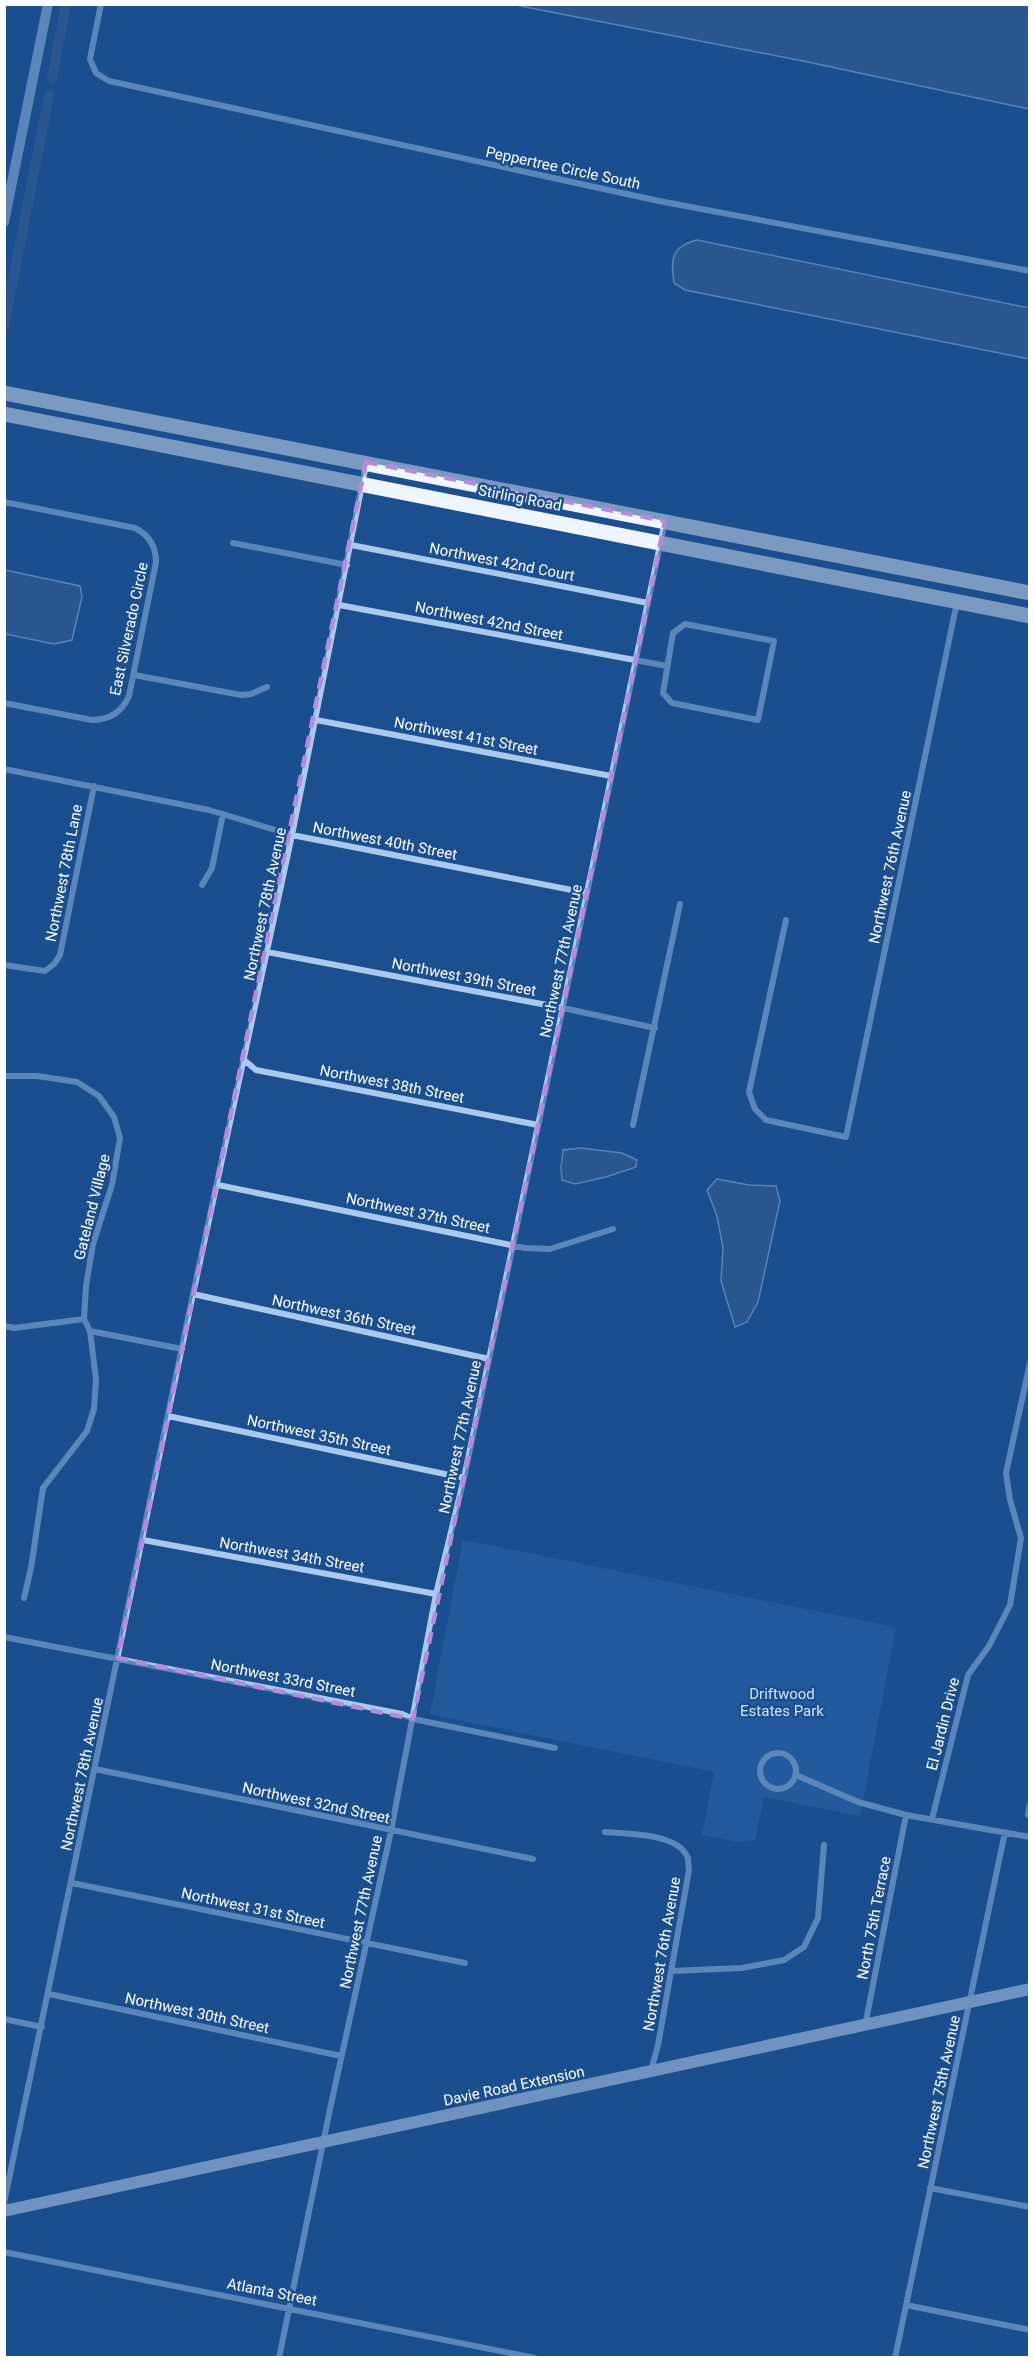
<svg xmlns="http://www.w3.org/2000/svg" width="1034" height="2362" viewBox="0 0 1034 2362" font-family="Roboto,sans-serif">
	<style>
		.green { fill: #2e69ad }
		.water { fill: #3c6290; stroke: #9cc4f0; stroke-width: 1.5 }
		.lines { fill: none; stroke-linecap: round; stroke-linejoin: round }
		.canal { stroke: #3c6290; stroke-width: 10 }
		.minor { stroke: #a9c9ee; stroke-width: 6 }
		.tertiary { stroke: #a9c9ee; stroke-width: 10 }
		.secondary { stroke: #d6e6fa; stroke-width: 12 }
		.primary { stroke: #f0f6ff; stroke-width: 15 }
		.marked { fill: none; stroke: #b68bdc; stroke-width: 4.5; stroke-dasharray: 12 8; stroke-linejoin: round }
		.labels { text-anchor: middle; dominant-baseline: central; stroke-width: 5; stroke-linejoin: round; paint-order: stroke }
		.street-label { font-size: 15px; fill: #fff; stroke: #1b4f8f }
		.park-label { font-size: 15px; fill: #cfe3fa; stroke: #1b4f8f }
	</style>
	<rect width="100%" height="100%" fill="#1b4f8f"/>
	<path class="green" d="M463,1540L896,1627L860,1816L764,1797L755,1840L738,1842L702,1835L714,1772L430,1714Z"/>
	<path class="water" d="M515,5H1029V109L803,61Z
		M697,240L1029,308V359L685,290L674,283C671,260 670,247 697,240Z
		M5,570L80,586L82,597L72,640L54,644L5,634Z
		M581,1148L622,1153L637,1160L636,1167L606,1177L575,1184L562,1180L561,1168L563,1150Z
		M717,1179L749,1185L776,1186L780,1201L758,1302L747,1322L735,1327L721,1281L723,1248L717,1216L707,1190Z"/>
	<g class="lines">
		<path class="canal" d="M52,78L66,4
			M4,326L49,95"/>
		<path class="minor" d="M101,4L90,59L96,73L109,81L659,201L1030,271
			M4,502L135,528C149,535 156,547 156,562L129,696C122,712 110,720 92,720L4,703
			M233,543L347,565
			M351,545L648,603
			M339,605L667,666
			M685,624L774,641L758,720L672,703L663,693L673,633Z
			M134,675L241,695L251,694L267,687
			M316,720L611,776
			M4,769L209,810L292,835L587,893
			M202,885L212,868L223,814
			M786,920L749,1092L755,1109L766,1120L846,1137L957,602
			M267,952L563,1008L655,1028
			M4,965L45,971L54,964L60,955L94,786
			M244,1060L256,1070L538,1125
			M4,1076H37L77,1082L99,1096L114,1117L120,1138L112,1185L93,1244L86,1286L84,1319L90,1331L96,1379L94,1409L87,1431L43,1488L31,1568L24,1598
			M633,1125L680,904
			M218,1185L525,1248L550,1249L613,1229
			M193,1294L489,1359
			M4,1326L14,1328L84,1319
			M90,1331L182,1349
			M168,1416L464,1478
			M143,1540L436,1594
			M4,1637L402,1714L413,1719L555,1748
			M760 1771a18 18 0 1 1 36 0a18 18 0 1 1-36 0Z
			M95,1769L533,1859
			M796,1775L858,1802L906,1815L1030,1837
			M1028,1815L1030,1804
			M932,1819L968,1675L989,1646L1010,1605L1021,1538L1010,1500L1006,1473L1030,1363
			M605,1832C627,1834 676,1833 687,1856C689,1859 688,1866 689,1870L658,2045L651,2071
			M72,1883L465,1963
			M671,1971L742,1968L784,1960L804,1947L818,1918L824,1845
			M49,1994L341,2056
			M4,2019L42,2027
			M865,2026L906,1815
			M930,2188L1030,2207
			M4,2203L193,1294L292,835L366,465
			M4,2252L535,2358
			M906,2305L1030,2330
			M279,2358L330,2109L391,1831L436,1594L464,1478L665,521
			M895,2358L1005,1832"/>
		<path class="tertiary" d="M4,222L48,4"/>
		<path class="secondary" d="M4,2211L1030,1989"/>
		<path class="primary" d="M4,393L1030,593
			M4,414L1030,616"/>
	</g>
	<path d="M0 0H1034V2362H0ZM366,462L665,521L413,1719L118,1658Z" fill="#1b4f8f" fill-opacity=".55" fill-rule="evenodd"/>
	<path class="marked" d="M366,462L665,521L413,1719L118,1658Z"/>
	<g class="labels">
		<g class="street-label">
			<text transform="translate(563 168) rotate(12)">Peppertree Circle South</text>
			<text transform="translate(520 498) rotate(11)">Stirling Road</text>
			<text transform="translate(502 562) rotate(11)">Northwest 42nd Court</text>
			<text transform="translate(489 621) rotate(11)">Northwest 42nd Street</text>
			<text transform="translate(129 629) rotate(-78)">East Silverado Circle</text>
			<text transform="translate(466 736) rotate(11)">Northwest 41st Street</text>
			<text transform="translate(385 841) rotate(11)">Northwest 40th Street</text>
			<text transform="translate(890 867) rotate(-78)">Northwest 76th Avenue</text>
			<text transform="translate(64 873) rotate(-79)">Northwest 78th Lane</text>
			<text transform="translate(265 904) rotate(-78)">Northwest 78th Avenue</text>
			<text transform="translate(561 961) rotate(-78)">Northwest 77th Avenue</text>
			<text transform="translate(464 977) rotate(11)">Northwest 39th Street</text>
			<text transform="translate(392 1084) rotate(11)">Northwest 38th Street</text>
			<text transform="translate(92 1207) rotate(-76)">Gateland Village</text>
			<text transform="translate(418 1213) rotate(12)">Northwest 37th Street</text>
			<text transform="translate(344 1315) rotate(12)">Northwest 36th Street</text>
			<text transform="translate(319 1435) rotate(12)">Northwest 35th Street</text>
			<text transform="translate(460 1437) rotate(-78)">Northwest 77th Avenue</text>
			<text transform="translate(292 1555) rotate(10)">Northwest 34th Street</text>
			<text transform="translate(283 1678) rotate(11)">Northwest 33rd Street</text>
			<text transform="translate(943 1724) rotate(-76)">El Jardin Drive</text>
			<text transform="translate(82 1774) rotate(-78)">Northwest 78th Avenue</text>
			<text transform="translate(316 1803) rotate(12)">Northwest 32nd Street</text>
			<text transform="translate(253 1908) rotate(12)">Northwest 31st Street</text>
			<text transform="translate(361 1912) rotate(-78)">Northwest 77th Avenue</text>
			<text transform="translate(874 1918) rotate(-79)">North 75th Terrace</text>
			<text transform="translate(662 1954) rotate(-80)">Northwest 76th Avenue</text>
			<text transform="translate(197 2013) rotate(12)">Northwest 30th Street</text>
			<text transform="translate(514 2086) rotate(-12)">Davie Road Extension</text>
			<text transform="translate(939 2092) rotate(-78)">Northwest 75th Avenue</text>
			<text transform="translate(272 2292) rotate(11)">Atlanta Street</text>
		</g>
		<g class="park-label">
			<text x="782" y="1694">Driftwood<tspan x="782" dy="17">Estates Park</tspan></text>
		</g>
	</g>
	<rect width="1034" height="2362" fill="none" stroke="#ffffff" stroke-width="12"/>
</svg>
